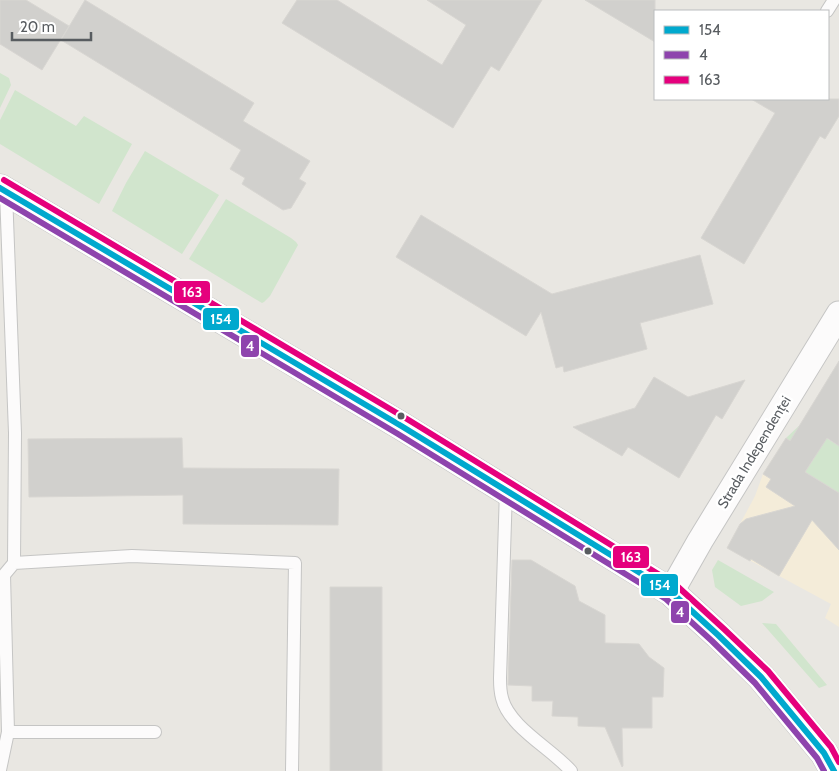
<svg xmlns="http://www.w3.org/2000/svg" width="839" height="771" viewBox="0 0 839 771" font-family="Cabin,sans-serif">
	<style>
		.commercial { fill: #f4ecd9 }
		.green { fill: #d1e5cd }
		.building { fill: #d1d0cd; stroke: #d8d6d2 }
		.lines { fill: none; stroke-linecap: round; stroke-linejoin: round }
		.lane-casing { stroke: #c5c5c4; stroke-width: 14 }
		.street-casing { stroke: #c5c5c4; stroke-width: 27 }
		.secondary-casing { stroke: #c6c6c6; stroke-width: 29 }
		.lane { stroke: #fcfbfb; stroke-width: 12 }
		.street { stroke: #fcfbfb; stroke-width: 25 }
		.secondary { stroke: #fcfbfb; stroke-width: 28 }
		.bus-1-casing { stroke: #fff; stroke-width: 10 }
		.bus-2-casing { stroke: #fff; stroke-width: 10 }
		.bus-3-casing { stroke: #fff; stroke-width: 10 }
		.bus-1 { stroke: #00a9ce; stroke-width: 6 }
		.bus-2 { stroke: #8e44ad; stroke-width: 6 }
		.bus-3 { stroke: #e5007d; stroke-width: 6 }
		.bus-dot { fill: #585c60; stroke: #fff; stroke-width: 2 }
		.labels { text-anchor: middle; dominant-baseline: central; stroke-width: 5; stroke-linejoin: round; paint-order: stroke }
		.street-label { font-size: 14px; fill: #585c60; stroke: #fff }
		.line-badge { stroke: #fff; stroke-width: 2 }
		.badge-label { font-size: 14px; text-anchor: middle; font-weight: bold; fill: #fff }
	</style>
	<rect width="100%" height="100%" fill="#e9e7e2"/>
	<path class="commercial" d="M786,438L815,457L806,472L839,493V627L825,618L831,604L727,548L755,496L763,474Z"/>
	<path class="green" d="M0,73L9,78L11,85L0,108Z
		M15,90L76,126L84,116L132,144L99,204L0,144V120Z
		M145,151L219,195L182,254L112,211L126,183Z
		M226,199L291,238L296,242L298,245L270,296L264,302L262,303L189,259Z
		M802,423L839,446V493L805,472L815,457L786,438Z
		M718,560L774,592L762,601L741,606L715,587L712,570Z
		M762,623L776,624L827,685L819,688Z"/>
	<path class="building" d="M0,0H26L69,26L42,70L0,44Z
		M85,0L254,103L243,121L310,161L299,179L306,183L291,208L283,210L242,184L245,178L230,169L241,150L61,40Z
		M297,0H337L442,65L466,25L427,0H542L499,71L491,66L453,128L282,23Z
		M585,0H655V42Z
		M751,99H839V116L825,139L820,136L744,264L701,238L775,113Z
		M421,215L552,294L700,255L713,304L640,323L647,349L564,372L563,366L556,368L541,312L526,336L396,257Z
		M839,361V446L827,438L805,472L839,493V550L812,520L779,576L751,559L750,561L727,548L740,524L746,519L795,506L766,487L771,479L763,474L786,438L790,441Z
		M654,377L688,397L745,380L722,419L716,415L679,478L628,447L622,456L573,427L635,408Z
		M182,438L183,468L339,469L338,525L183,524V495L29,497L28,439Z
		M512,560H531L575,586L579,601L605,615V643L639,644L649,657L664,668L663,697H652V728H622L623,766L622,767L605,727L578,726V717L552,716L553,701H532V686L508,685Z
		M330,587H382V771H330Z"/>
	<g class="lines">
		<g class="lane-casing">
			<path id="lane" d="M827,11L834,0
				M6,192L15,433L14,563
				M506,490L500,678C500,685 500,691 502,698C509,727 552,749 571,771
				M8,732H155
				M0,770L8,732L4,575L14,563L132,556L295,563L292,771"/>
		</g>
		<g class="street-casing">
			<path id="street" d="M671,592L700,541L839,314"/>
		</g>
		<g class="secondary-casing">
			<path id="secondary" d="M0,188L403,427L671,592L718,635L761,677L824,753L834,771"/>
		</g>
		<use href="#lane" class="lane"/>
		<use href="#street" class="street"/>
		<use href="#secondary" class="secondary"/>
		<g class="bus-1-casing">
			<path id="bus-1" d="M0,188L403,427L671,592L718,635L761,677L824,753L834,771"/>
		</g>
		<g class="bus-2-casing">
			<path id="bus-2" d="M0,198L398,434L666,599L712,641L755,683L817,758L824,771"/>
		</g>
		<g class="bus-3-casing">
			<path id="bus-3" d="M4,180L407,419L676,585L724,629L768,671L831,747L839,762"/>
		</g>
		<use href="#bus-1" class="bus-1"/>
		<use href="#bus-2" class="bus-2"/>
		<use href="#bus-3" class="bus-3"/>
	</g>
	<g class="bus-dot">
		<circle cx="401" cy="416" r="4.5"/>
		<circle cx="588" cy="551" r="4.5"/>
	</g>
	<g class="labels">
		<g class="street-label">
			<text transform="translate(754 452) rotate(-59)">Strada Independenței</text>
		</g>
	</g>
	<g class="line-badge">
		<rect x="173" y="280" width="38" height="24" rx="5" fill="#e5007d"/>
		<rect x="202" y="307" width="38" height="24" rx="5" fill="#00a9ce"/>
		<rect x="240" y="334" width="20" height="24" rx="5" fill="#8e44ad"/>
		<rect x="612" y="545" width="38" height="24" rx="5" fill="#e5007d"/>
		<rect x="640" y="573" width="39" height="24" rx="5" fill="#00a9ce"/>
		<rect x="670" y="600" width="20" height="24" rx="5" fill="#8e44ad"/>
	</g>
	<g class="badge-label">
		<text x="192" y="297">163</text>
		<text x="221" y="324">154</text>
		<text x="250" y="351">4</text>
		<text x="631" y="562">163</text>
		<text x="660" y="590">154</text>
		<text x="680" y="617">4</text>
	</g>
	<rect x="654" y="10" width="175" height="90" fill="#ffffff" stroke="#bcbebf"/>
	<rect x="664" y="26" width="25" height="8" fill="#00a9ce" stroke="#bcbebf"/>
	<text x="699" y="35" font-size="15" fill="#585c60">154</text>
	<rect x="664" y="51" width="25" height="8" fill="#8e44ad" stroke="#bcbebf"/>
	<text x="699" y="60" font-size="15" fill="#585c60">4</text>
	<rect x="664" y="76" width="25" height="8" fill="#e5007d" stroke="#bcbebf"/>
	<text x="699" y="85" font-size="15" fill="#585c60">163</text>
	<path d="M12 32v8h79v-8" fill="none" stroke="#585c60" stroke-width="2.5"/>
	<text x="20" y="32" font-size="15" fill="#585c60" stroke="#ffffff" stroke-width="4" paint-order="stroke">20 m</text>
</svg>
